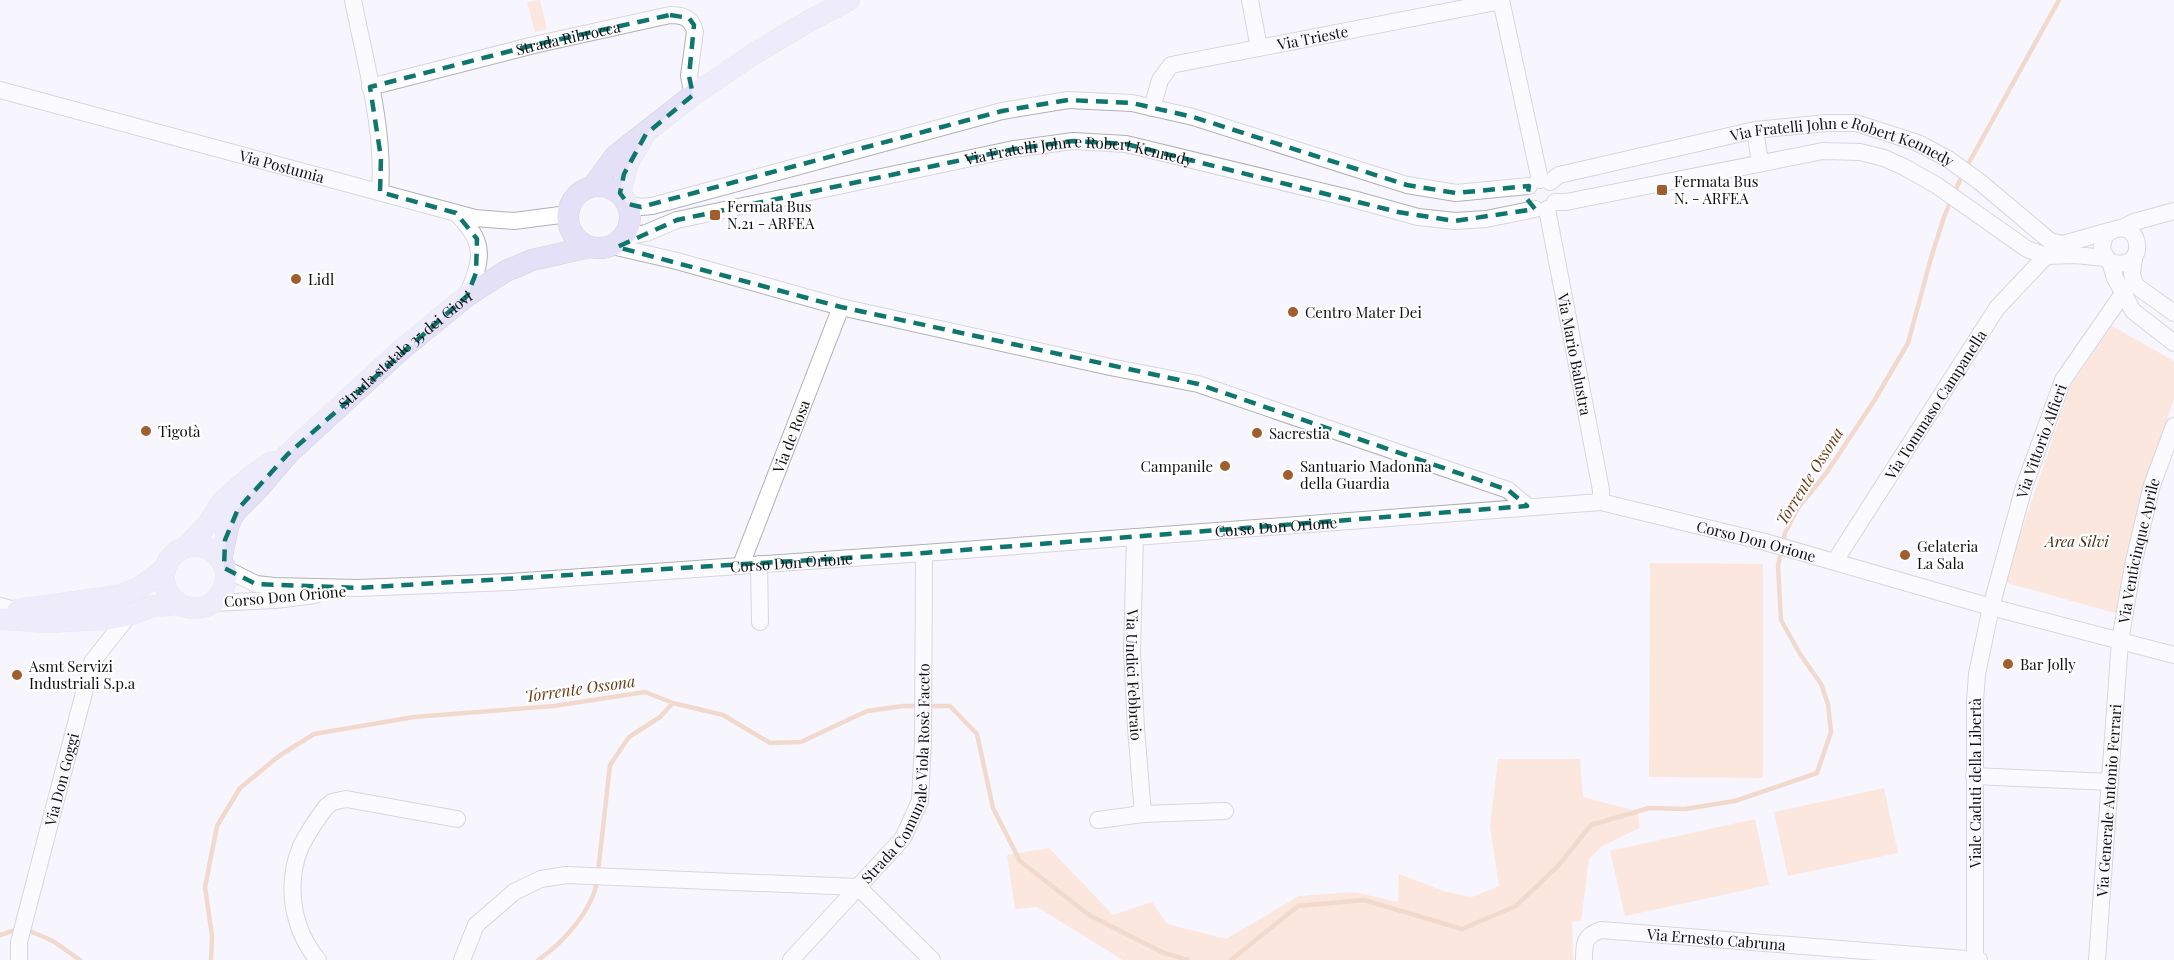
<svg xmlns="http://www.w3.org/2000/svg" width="2174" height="960" viewBox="0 0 2174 960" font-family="'Playfair Display',serif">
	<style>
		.green { fill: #ffd4b9 }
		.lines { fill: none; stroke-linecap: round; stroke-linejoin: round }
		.stream { stroke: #ebb694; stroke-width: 4.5 }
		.minor-casing { stroke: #b0b0b8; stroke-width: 18 }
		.major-casing { stroke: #d4d4d4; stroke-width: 22 }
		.minor { stroke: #fff; stroke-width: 16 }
		.major { stroke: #e3e0f8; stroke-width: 21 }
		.marked { fill: none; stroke: #0f766e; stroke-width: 4.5; stroke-dasharray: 12 8; stroke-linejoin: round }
		.poi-dot { fill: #a15e2d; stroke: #fff; stroke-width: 2 }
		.labels { text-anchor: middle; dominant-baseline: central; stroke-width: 4.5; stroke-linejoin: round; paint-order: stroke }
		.street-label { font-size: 15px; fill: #0e0e11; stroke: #fff }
		.poi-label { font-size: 15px; fill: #0e0e11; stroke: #fff; text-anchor: start }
		.park-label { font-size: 15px; font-style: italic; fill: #49270d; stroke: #fff }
		.water-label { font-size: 16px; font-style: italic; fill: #6c3b16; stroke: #fff }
	</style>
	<rect width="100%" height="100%" fill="#f7f6fe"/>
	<path class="green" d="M540,0L547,29L535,32L527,2Z
		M2112,326L2174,361V399L2146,483L2118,614L2004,582L2071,385Z
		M1650,563L1763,564V778L1649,777Z
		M1498,759H1580L1583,797L1637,811L1640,828L1602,846L1589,859L1581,921L1572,922L1573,960H1123L1037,907L1015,909L1007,855L1049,848L1113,915L1152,902L1167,924L1226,939L1299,896L1354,892L1398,902L1399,874L1446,892L1472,897L1499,886L1490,826Z
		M1884,788L1898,853L1788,876L1774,812Z
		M1755,819L1769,885L1625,916L1610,851Z"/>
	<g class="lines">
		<path class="stream" d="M1966,168L2059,0
			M1955,192L1962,175
			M598,872L610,765L629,737L660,717L673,703
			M25,929L53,941L80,960
			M0,935L18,929
			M211,960L212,936L205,887L217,826L240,788L279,756L314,734L414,717L554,706L645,692L673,703L723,715L770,743L801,742L867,711L903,706H950L977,734L993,808L1020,861L1089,915L1164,953L1188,960
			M538,960C563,943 592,911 597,881
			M1231,960L1298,906L1364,900L1462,929L1516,906L1558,866L1591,825L1649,808L1685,809L1735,801L1817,773L1831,732L1828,704L1821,684L1800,654L1781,620L1778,566L1785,533L1798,508L1827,472L1874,401L1908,343L1931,258L1944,217L1951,200"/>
		<g class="minor-casing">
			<g id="minor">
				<path d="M353,0C365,62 385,129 380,192"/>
				<path d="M1250,0L1259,48"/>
				<path d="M1501,0L1540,180"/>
				<path id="s1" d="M370,87L534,45L670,15C683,15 692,18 695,32L689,76L693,95"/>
				<path id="s2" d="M0,90L475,218L514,221L568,214"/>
				<path id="s3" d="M1152,108L1160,80L1171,65L1501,1"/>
				<path d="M1755,130L1760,162"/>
				<path id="s4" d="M1550,182L1559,175L1755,130L1827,123H1856L1918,143L1948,159L1980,182L2050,241L2063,244L2109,231"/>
				<path d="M1555,202H1566L1823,151L1860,152L1884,158L1904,167L1936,185L2027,249L2046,256L2075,255L2105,258"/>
				<path d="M628,204L641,207L652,206L1002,111L1068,100L1132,103L1193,117L1407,185L1456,193L1529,186"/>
				<path id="s5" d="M1547,209L1601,490V502"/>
				<path d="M457,214C487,244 482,259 467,296"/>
				<path d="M2122,228L2134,222L2174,211"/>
				<path id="s6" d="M624,237L646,233L677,220L1014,149L1073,141L1126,144L1353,199L1418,217L1455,221L1486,219L1535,209"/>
				<path d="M612,246L677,261L841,307L1110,367L1198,384L1508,490L1527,506"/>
				<path d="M2134,259L2132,274L2135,285L2174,313"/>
				<path d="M2110,262C2149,274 2143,216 2111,231C2103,235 2102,243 2102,251L2110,262L2115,278L2133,311L2174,343"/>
				<path id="s7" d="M1135,537L1132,651L1136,728L1143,814"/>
				<path id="s8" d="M1835,561L1997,308L2046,256"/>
				<path d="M759,564L760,622"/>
				<path id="s9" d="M741,565L841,307"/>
				<path id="s10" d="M224,568L256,584L274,586L358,588L510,582L924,553L1601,502L1765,542L1991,607L2174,655"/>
				<path d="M211,603L275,600L315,595"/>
				<path d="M0,606L15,610"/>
				<path d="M1974,776L2110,782"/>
				<path d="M1098,820L1143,814L1225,811"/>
				<path id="s11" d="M19,960V942L92,662L129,615"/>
				<path d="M318,960C292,929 285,884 301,846C308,832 317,819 326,807L332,802L346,799L457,819"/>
				<path d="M462,960L476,925L514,892L541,879L566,875L858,887L932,960"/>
				<path id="s12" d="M791,960L903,838L920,801L923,741L924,553"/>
				<path id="s13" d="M1584,960C1584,943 1584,936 1601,930L1979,960"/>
				<path id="s14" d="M1975,960V701L1977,674L1991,607L2024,487L2063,380L2124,292"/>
				<path id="s15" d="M2097,960L2120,641L2133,565L2152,485L2174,426"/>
			</g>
		</g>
		<g class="major-casing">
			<g id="major">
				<circle cx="599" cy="217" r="31"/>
				<path d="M593,186L615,156L693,95L755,53L809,21L849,0"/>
				<path d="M620,193L628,163L642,139"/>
				<circle cx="195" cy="577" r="31"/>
				<path d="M186,547L207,525L222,502L250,477L272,462"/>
				<path id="s16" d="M221,560L228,527L232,517L238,509L259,488L288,454L401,350L467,296L506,271L532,260L590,247"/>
				<path d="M18,610L118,596L139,588L165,569"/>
				<path d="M0,619L48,622L107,619L129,615L153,606L180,604"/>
			</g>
		</g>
		<use href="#minor" class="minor"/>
		<use href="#major" class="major"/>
	</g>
	<path d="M0 0H2174V960H0ZM670,15L689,18L694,25L689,76L693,95L646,134L624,174L620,193L628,204L641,207L1002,111L1068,100L1132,103L1193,117L1407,185L1456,193L1529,186L1527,199L1535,209L1455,221L1398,212L1126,144L1073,141L1014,149L677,220L617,247L841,307L1198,384L1508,490L1527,506L924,553L358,588L256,584L224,568L225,540L238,509L288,454L467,296L476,273L477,239L456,213L380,192L381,158L370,87L534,45Z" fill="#f7f6fe" fill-opacity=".55" fill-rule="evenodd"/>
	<path class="marked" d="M670,15L689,18L694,25L689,76L693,95L646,134L624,174L620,193L628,204L641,207L1002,111L1068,100L1132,103L1193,117L1407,185L1456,193L1529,186L1527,199L1535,209L1455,221L1398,212L1126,144L1073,141L1014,149L677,220L617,247L841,307L1198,384L1508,490L1527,506L924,553L358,588L256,584L224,568L225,540L238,509L288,454L467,296L476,273L477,239L456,213L380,192L381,158L370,87L534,45Z"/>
	<g class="poi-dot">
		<rect x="1656" y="184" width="12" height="12" rx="3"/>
		<rect x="709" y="209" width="12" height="12" rx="3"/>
		<circle cx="296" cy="279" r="6"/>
		<circle cx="1293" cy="312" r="6"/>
		<circle cx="146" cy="431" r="6"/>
		<circle cx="1257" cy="433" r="6"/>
		<circle cx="1225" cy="466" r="6"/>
		<circle cx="1288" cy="475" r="6"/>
		<circle cx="1905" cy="555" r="6"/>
		<circle cx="2008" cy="664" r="6"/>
		<circle cx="17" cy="675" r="6"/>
	</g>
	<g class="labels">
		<g class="street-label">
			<text stroke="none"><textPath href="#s3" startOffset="192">Via Trieste</textPath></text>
			<text stroke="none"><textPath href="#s1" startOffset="204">Strada Ribrocca</textPath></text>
			<text stroke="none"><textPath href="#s4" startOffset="303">Via Fratelli John e Robert Kennedy</textPath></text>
			<text stroke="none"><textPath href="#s6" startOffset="466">Via Fratelli John e Robert Kennedy</textPath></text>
			<text stroke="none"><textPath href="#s2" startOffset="292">Via Postumia</textPath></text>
			<text stroke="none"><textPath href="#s16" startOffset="286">Strada statale 35 dei Giovi</textPath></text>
			<text stroke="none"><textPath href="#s5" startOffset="148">Via Mario Balustra</textPath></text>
			<text stroke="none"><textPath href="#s8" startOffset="186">Via Tommaso Campanella</textPath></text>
			<text stroke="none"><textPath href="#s9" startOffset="138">Via de Rosa</textPath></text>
			<text stroke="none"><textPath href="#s14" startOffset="528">Via Vittorio Alfieri</textPath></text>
			<text stroke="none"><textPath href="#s10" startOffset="1058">Corso Don Orione</textPath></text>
			<text stroke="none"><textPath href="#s10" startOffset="1544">Corso Don Orione</textPath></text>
			<text stroke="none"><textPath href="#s15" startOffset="412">Via Venticinque Aprile</textPath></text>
			<text stroke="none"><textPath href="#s10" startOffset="572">Corso Don Orione</textPath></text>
			<text transform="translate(285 596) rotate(-5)">Corso Don Orione</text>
			<text stroke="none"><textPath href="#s7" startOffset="138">Via Undici Febbraio</textPath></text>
			<text stroke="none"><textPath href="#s12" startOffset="226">Strada Comunale Viola Rosè Faceto</textPath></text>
			<text stroke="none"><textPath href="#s11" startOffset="186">Via Don Goggi</textPath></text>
			<text stroke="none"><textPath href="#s14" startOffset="177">Viale Caduti della Libertà</textPath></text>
			<text stroke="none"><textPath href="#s15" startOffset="160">Via Generale Antonio Ferrari</textPath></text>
			<text stroke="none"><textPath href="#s13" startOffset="154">Via Ernesto Cabruna</textPath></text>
		</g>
		<g class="poi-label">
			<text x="1674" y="181">Fermata Bus<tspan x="1674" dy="17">N. - ARFEA</tspan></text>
			<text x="727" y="206">Fermata Bus<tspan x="727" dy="17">N.21 - ARFEA</tspan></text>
			<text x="308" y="279">Lidl</text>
			<text x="1305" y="312">Centro Mater Dei</text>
			<text x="158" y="431">Tigotà</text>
			<text x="1269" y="433">Sacrestia</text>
			<text x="1213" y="466" text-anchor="end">Campanile</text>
			<text x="1300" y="466">Santuario Madonna<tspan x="1300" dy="17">della Guardia</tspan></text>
			<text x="1917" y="546">Gelateria<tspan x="1917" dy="17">La Sala</tspan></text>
			<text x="2020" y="664">Bar Jolly</text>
			<text x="29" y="666">Asmt Servizi<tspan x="29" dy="17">Industriali S.p.a</tspan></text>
		</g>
		<g class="park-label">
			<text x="2077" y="541">Area Silvi</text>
		</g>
		<g class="water-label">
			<text transform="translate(1809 476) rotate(-58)">Torrente Ossona</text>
			<text transform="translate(580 688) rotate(-8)">Torrente Ossona</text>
		</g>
	</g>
</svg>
